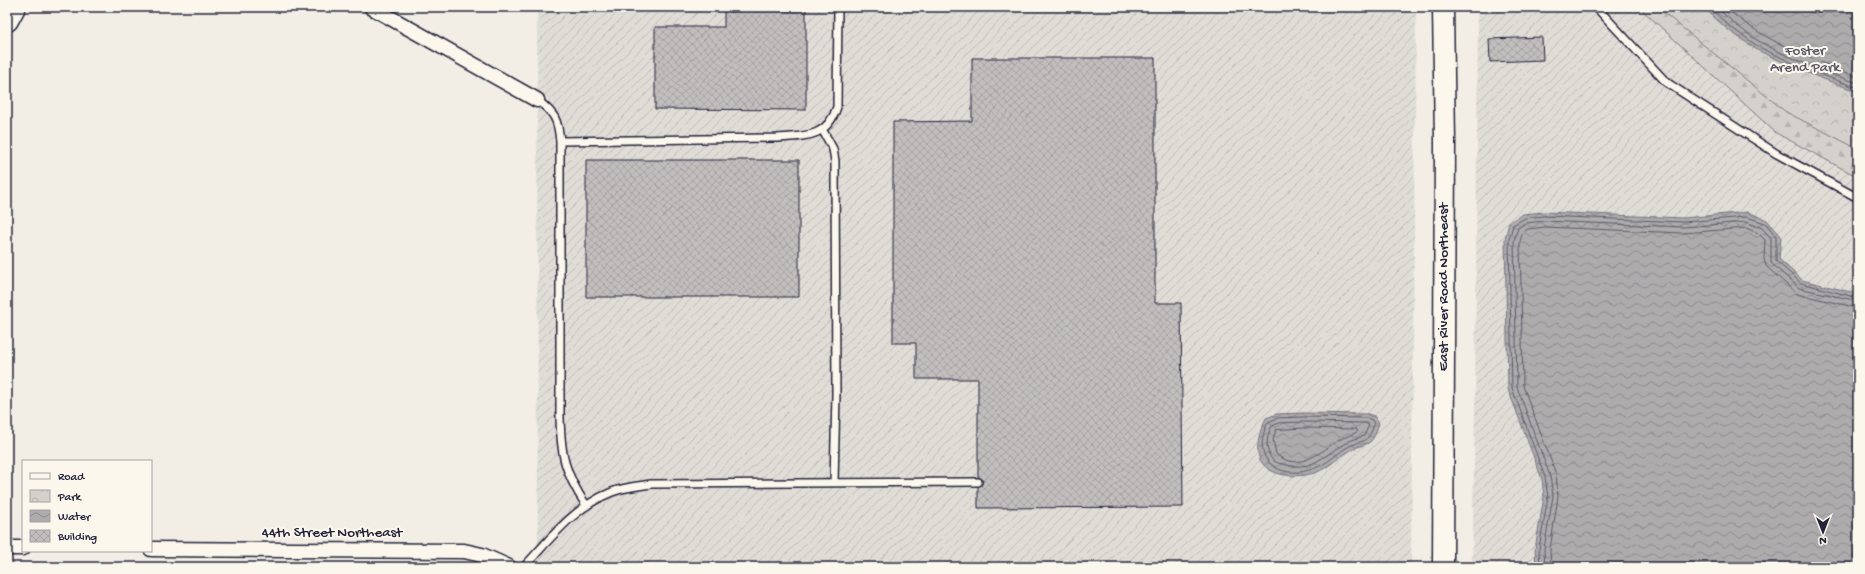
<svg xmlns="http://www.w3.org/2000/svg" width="1865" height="574" viewBox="0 0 1865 574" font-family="'Gochi Hand',sans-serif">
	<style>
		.industrial { fill: url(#industrial-furrows) }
		.forest { fill: url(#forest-firs); stroke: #7b7a84 }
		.park { fill: url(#park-crowns); stroke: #7b7a84 }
		.water { fill: url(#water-waves); stroke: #76747f }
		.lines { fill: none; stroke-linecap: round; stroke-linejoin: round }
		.shore { stroke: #5a5969; stroke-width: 1 }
		.building { fill: url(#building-cross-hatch); stroke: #22223b }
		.lane-casing { stroke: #22223b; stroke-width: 10 }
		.street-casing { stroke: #22223b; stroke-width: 17 }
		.secondary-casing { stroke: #22223b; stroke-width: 23 }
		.primary-casing { stroke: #22223b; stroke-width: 25 }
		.lane { stroke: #fbf7ec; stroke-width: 7 }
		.street { stroke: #fbf7ec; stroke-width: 14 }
		.secondary { stroke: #fbf7ec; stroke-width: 20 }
		.primary { stroke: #fbf7ec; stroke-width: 22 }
		.labels { text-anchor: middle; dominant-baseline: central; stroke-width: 4; stroke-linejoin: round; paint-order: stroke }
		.park-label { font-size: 15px; fill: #575766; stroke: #fbf7ec }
		.street-label { font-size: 15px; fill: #22223b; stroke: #fbf7ec }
	</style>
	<defs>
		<pattern id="industrial-furrows" width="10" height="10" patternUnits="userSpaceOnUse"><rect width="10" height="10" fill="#e0dcd6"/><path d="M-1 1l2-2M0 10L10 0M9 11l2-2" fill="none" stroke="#c0bcb9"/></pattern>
		<pattern id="forest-firs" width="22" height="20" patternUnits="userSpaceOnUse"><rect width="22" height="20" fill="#d4d1cc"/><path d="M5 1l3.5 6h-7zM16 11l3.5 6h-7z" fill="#b6b3b0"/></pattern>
		<pattern id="park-crowns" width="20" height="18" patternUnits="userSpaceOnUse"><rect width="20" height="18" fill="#d4d1cc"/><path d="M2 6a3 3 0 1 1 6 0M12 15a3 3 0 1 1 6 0" fill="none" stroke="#b6b3b0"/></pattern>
		<pattern id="water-waves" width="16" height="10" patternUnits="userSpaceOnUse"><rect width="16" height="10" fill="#aeabad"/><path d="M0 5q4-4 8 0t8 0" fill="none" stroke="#8d8b8e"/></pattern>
		<pattern id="building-cross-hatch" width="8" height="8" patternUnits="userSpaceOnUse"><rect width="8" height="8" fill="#c2bebe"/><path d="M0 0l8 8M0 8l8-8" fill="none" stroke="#a6a3a4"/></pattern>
	</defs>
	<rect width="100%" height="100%" fill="#f2eee5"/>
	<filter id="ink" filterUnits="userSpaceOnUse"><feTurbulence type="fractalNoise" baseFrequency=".025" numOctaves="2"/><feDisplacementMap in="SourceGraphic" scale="8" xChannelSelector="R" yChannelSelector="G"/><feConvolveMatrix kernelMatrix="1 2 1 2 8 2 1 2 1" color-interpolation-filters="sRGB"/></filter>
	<g filter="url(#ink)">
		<path class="industrial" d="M537,7H1416L1411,567H538Z
			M1478,7H1657L1858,149V567H1472L1475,413Z"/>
		<path class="forest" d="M1639,7H1703L1858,92V177L1776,133Z"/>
		<path class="park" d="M1657,7H1858V149L1786,112Z"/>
		<path class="water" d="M1703,7H1858V92L1800,70L1757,50L1727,29Z
			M1544,212L1683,218L1748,212L1767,220L1781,236L1779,259L1802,280L1855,293L1858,292V567H1536L1535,549L1544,497L1542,479L1508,389L1505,239L1509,222L1523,214Z
			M1304,413L1368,414L1374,416L1379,423C1371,450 1368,440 1348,452C1337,458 1328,468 1317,472C1301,478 1273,478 1262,463C1253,450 1260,430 1266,418L1277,414Z"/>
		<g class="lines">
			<path class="shore" d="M1709,7L1729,26L1759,47L1801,67L1858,88
				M1716,7C1730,20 1745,33 1762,43C1792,59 1826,73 1858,83
				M1725,7C1764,42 1810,58 1858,77
				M1304,417L1367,418L1372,420L1374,424C1368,445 1362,439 1346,448C1336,454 1327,464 1315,468C1280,482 1249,460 1268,422L1278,418Z
				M1304,422L1366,423L1369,425L1364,436C1358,438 1350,440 1344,444C1321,457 1312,472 1282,464C1277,463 1272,461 1270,456C1265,447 1267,435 1272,426L1279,423Z
				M1304,428L1356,429L1358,431C1353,435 1346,436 1341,439C1322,450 1299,474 1276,454L1273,439L1276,430Z
				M1540,567L1539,549L1548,497L1545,477L1512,388L1509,240L1513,225L1525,218L1544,216L1683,222L1747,217L1765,223L1776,236V261L1801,283L1854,297L1858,296
				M1545,567L1544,549L1553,496L1550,476L1517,387L1514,240L1518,228L1526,223L1544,221L1683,227L1746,222L1762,228L1771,238V263L1799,288L1858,301
				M1551,567L1550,550L1558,496L1556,474L1523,386L1520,241L1523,232L1528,229L1545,227L1683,233L1746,228L1758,233L1765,240L1764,259L1766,266L1797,294L1858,308"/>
		</g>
		<path class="building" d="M724,7H806V110L655,109V27H724Z
			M1542,37L1543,60L1490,62L1489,39Z
			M972,58H1155V303H1181L1183,507L978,508V487L983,482L982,479L978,477V379H916V343H893V122L972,121Z
			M586,160H799V297H586Z"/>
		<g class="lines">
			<g class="lane-casing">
				<path id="lane" d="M1596,7L1666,82L1777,154L1858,198
					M537,100C555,113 558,120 560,141V417C561,455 564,472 586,505
					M822,129L833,149L835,161L836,394L834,483
					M560,141L777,138C806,136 827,138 837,107L838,7
					M524,567C551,538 574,507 612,492C624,487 638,486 651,484L978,482"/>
			</g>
			<g class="street-casing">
				<path id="street" d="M371,7L537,100
					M7,548H23
					M151,549L464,551L482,555L509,567"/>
			</g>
			<g class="secondary-casing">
				<path id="secondary" d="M1443,7L1445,142L1443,567"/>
			</g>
			<g class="primary-casing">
				<path id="primary" d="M7,20L14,7"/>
			</g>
			<use href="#lane" class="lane"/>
			<use href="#street" class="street"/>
			<use href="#secondary" class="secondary"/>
			<use href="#primary" class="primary"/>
		</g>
	</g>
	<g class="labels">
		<g class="park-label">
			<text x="1805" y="51">Foster<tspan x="1805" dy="17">Arend Park</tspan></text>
		</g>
		<g class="street-label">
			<text transform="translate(1444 287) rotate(-90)">East River Road Northeast</text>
			<text x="332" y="533">44th Street Northeast</text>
		</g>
	</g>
	<rect width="1865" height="574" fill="none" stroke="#fbf7ec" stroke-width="24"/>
	<rect x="12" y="12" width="1841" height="550" fill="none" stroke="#22223b" stroke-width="1.5" filter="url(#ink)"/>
	<rect x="22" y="460" width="130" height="92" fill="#fbf7ec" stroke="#a4a2a5"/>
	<rect x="30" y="473" width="20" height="6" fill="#fbf7ec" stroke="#a4a2a5"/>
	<text x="58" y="480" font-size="12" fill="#22223b">Road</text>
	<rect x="30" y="490" width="20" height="12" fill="url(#park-crowns)" stroke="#a4a2a5"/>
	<text x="58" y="500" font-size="12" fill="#22223b">Park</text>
	<rect x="30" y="510" width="20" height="12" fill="url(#water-waves)" stroke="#a4a2a5"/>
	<text x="58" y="520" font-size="12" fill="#22223b">Water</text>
	<rect x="30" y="530" width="20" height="12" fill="url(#building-cross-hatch)" stroke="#a4a2a5"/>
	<text x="58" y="540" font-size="12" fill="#22223b">Building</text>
	<g transform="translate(1823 532) rotate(180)" stroke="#fbf7ec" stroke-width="3" paint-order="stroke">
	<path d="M0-3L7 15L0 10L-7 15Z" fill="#22223b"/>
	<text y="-6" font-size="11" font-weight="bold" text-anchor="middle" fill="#22223b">N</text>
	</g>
</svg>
